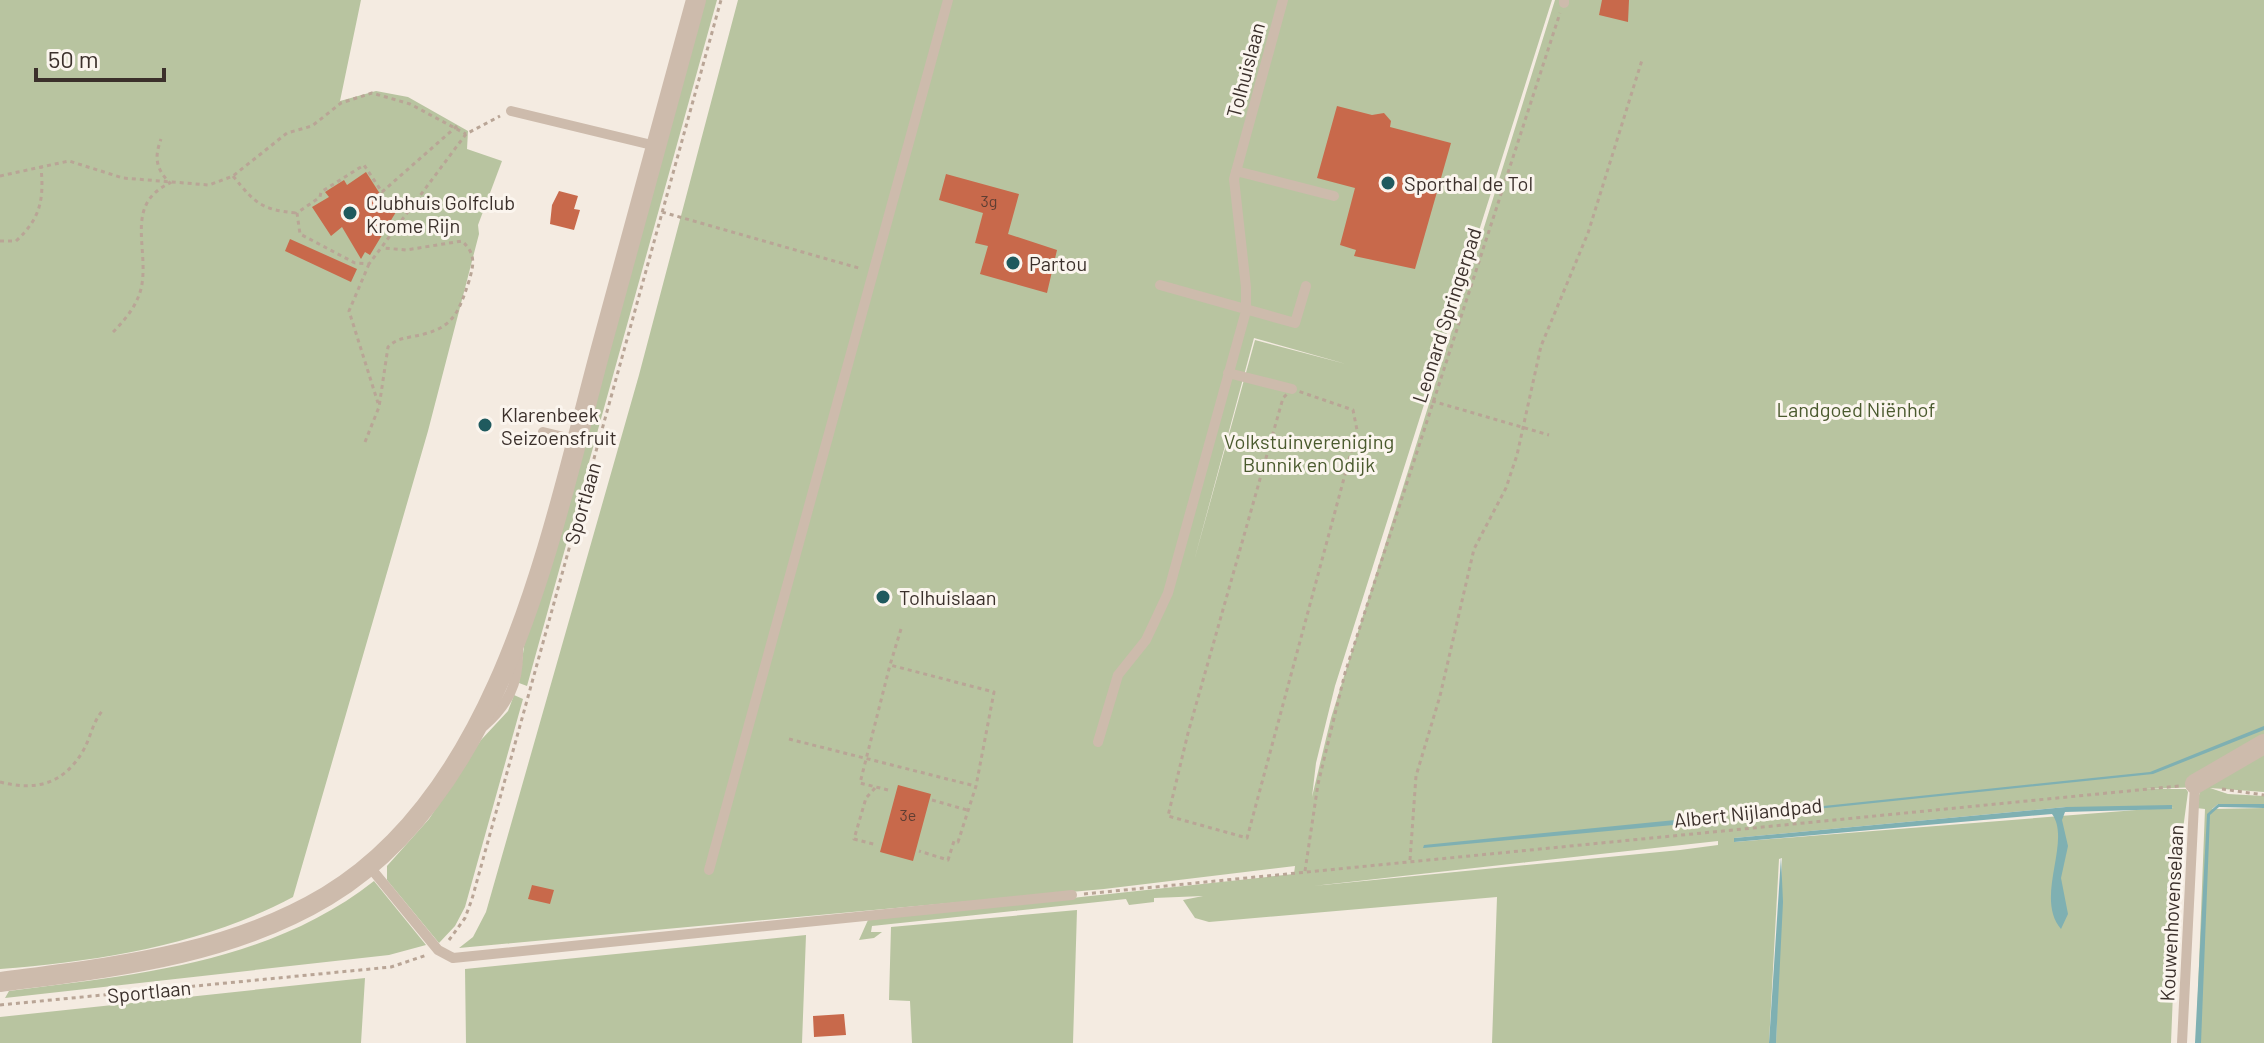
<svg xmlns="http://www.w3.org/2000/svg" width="2264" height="1043" viewBox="0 0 2264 1043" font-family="Barlow,sans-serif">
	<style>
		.green { fill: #b8c4a0; fill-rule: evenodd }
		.water { fill: #7fb0b2 }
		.building { fill: #c8694b }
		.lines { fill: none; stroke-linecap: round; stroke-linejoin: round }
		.path { stroke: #b9a596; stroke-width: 3; stroke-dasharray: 4 4; stroke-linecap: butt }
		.service { stroke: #cdbbac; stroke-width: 10 }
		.minor { stroke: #cdbbac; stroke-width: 20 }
		.tertiary { stroke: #cdbbac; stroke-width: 20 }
		.poi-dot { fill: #1f5a5e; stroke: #fbf5ee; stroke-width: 3 }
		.labels { text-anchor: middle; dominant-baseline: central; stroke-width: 6; stroke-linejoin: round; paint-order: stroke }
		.number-label { font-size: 16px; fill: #5e3e33 }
		.street-label { font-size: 20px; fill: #3b302b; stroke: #fbf5ee }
		.poi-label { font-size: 20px; fill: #3b302b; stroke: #fbf5ee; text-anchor: start }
		.park-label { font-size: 20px; fill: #4a5a2e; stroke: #fbf5ee }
	</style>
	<rect width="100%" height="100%" fill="#f4ebe1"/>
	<path class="green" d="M0,0H361L340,101L376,91L408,97L468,131L467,149L502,161L478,225L479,234L428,431L293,897C203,945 100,961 0,969Z
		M704,0H717L527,686L519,683L525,639Z
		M738,0H1552L1335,686L1316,763L1312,797L1331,718L1555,0H2264V792L2210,788L2228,794L2264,796V804H2218L2212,809L2264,808V1043H2196L2205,809L2196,808L2201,787L2144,789H2186L2188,792L2178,866L2171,1043H1776L1782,858L1779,859L1769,1043H1492L1497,897L1209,922L1195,918L1183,900L1203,896L1154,898V902L1129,905L1126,899L872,926L871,932H882L874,938L859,940L868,920L1294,874L1295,866L1104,889L459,948L473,937L486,912L639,375ZM1254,338L1346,364L1255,340L1194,561ZM2066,807H2174L1734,842V838ZM1718,841V845L1680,850L1313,886Z
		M514,695L523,699L465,907L455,926L439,943L387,880V866L429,819L481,740L508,711Z
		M374,881L426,945L389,955L5,998L9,991C136,975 270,963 374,881Z
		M1077,910L1073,1043H912L910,1001L889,1000L891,927Z
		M806,935L802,1043H466L465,969Z
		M365,978L361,1043H0V1017Z"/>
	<path class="water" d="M2264,726V730L2153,774L1748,816L1746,814L2150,772Z
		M2218,804H2264V808L2219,807L2210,815L2201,1043H2195L2207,814Z
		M2172,805V809L2065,812L2062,820L2068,846L2061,878L2068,914L2061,929C2034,898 2072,841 2052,814L1734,842V838L2066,807Z
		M1706,817V822L1423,848L1424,845Z
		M1781,857L1783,902L1776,1043H1769Z"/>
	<path class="building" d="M1602,0H1629L1628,22L1599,15Z
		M1337,106L1372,115L1384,113L1391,121L1390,127L1451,143L1415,269L1354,256L1356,250L1340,245L1355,188L1317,178Z
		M366,172L382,197L399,207L370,255L365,252L361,259L342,227L331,236L312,207L329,197L325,192L344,180L347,185Z
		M946,174L1019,194L1008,234L1057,250L1047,293L980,274L988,246L975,243L983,213L939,200Z
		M559,191L578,196L574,209L580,210L574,230L550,224L552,205Z
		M290,239L357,269L351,282L285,251Z
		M898,785L931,794L913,861L880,852Z
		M532,885L554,890L550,904L528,899Z
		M844,1014L846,1035L814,1037L813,1016Z"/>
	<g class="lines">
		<path class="path" d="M457,126L382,192L364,165L321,192L320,197L297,213L300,234L355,263L369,264L466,134L500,116
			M0,176L41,167
			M233,176C255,203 261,210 297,213
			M662,212L862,269
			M0,241H16C41,218 44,199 41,167L69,161L123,178L209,185L233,176L287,133L312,126L341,103L372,93L410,104L466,134
			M369,264L349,311L378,403
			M113,332C126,319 139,303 142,284C148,245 125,204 170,183C156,169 154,158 161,139
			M1292,389L1353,410L1357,430L1247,838L1168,816L1188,733L1283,398Z
			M1432,401L1549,435
			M365,442L379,407L388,347C395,340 401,339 410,337C451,330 457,318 469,281C474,264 476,254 462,241L406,250L384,248
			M901,629L890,665L994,692L976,786L958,842L954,841L948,860L919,851
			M789,739L975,786
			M0,782C35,791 63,785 83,751C91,737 92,723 103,710
			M875,788L866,798L854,839L877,845
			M2222,789L2264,795
			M888,790L860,783L890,665
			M932,800L967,810
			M1410,860L1416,776L1440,696L1474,549L1506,488L1517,455L1541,346L1588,233L1642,60
			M1305,871L1318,784L1345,673L1560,13
			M1084,894L2179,786
			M449,940L465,918L472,899L721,0
			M0,1005L391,967L427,955"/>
		<path class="service" d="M1564,3V0
			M511,111L656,146
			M1236,171L1334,196
			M1160,285L1295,323L1306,286
			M1228,373L1292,389
			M543,432L576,440
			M484,726C508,705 519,683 518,650
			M1098,742L1118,675L1146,640L1168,593L1246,311V287L1234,179L1283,0
			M369,866L438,950L453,958L1072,895
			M709,870L948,0
			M2182,1043L2195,784"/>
		<path class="minor" d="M2195,784L2264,744"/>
		<path class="tertiary" d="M0,982C113,967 227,956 327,896C504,789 551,533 601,348C633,232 664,116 696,0"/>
	</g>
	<g class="poi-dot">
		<circle cx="1388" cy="183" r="8"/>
		<circle cx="350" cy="213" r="8"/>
		<circle cx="1013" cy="263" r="8"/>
		<circle cx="485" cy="425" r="8"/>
		<circle cx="883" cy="597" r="8"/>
	</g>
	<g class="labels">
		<g class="number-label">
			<text x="989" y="200">3g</text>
			<text x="908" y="814">3e</text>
		</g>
		<g class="street-label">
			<text transform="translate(1245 70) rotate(-75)">Tolhuislaan</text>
			<text transform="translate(1446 315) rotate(-72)">Leonard Springerpad</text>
			<text transform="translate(582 503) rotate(-74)">Sportlaan</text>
			<text transform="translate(1748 812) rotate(-6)">Albert Nijlandpad</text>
			<text transform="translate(2171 913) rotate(-87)">Kouwenhovenselaan</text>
			<text transform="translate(149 991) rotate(-6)">Sportlaan</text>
		</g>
		<g class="poi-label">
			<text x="1404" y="183">Sporthal de Tol</text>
			<text x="366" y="202">Clubhuis Golfclub<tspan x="366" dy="23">Krome Rijn</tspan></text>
			<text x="1029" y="263">Partou</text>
			<text x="501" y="414">Klarenbeek<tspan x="501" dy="23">Seizoensfruit</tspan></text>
			<text x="899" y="597">Tolhuislaan</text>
		</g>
		<g class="park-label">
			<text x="1856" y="409">Landgoed Niënhof</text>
			<text x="1309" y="441">Volkstuinvereniging<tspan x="1309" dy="23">Bunnik en Odijk</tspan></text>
		</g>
	</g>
	<path d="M36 68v12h128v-12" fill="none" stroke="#3b302b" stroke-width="4"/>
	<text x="48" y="68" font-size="24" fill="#3b302b" stroke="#fbf5ee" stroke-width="6" paint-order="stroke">50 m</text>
</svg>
